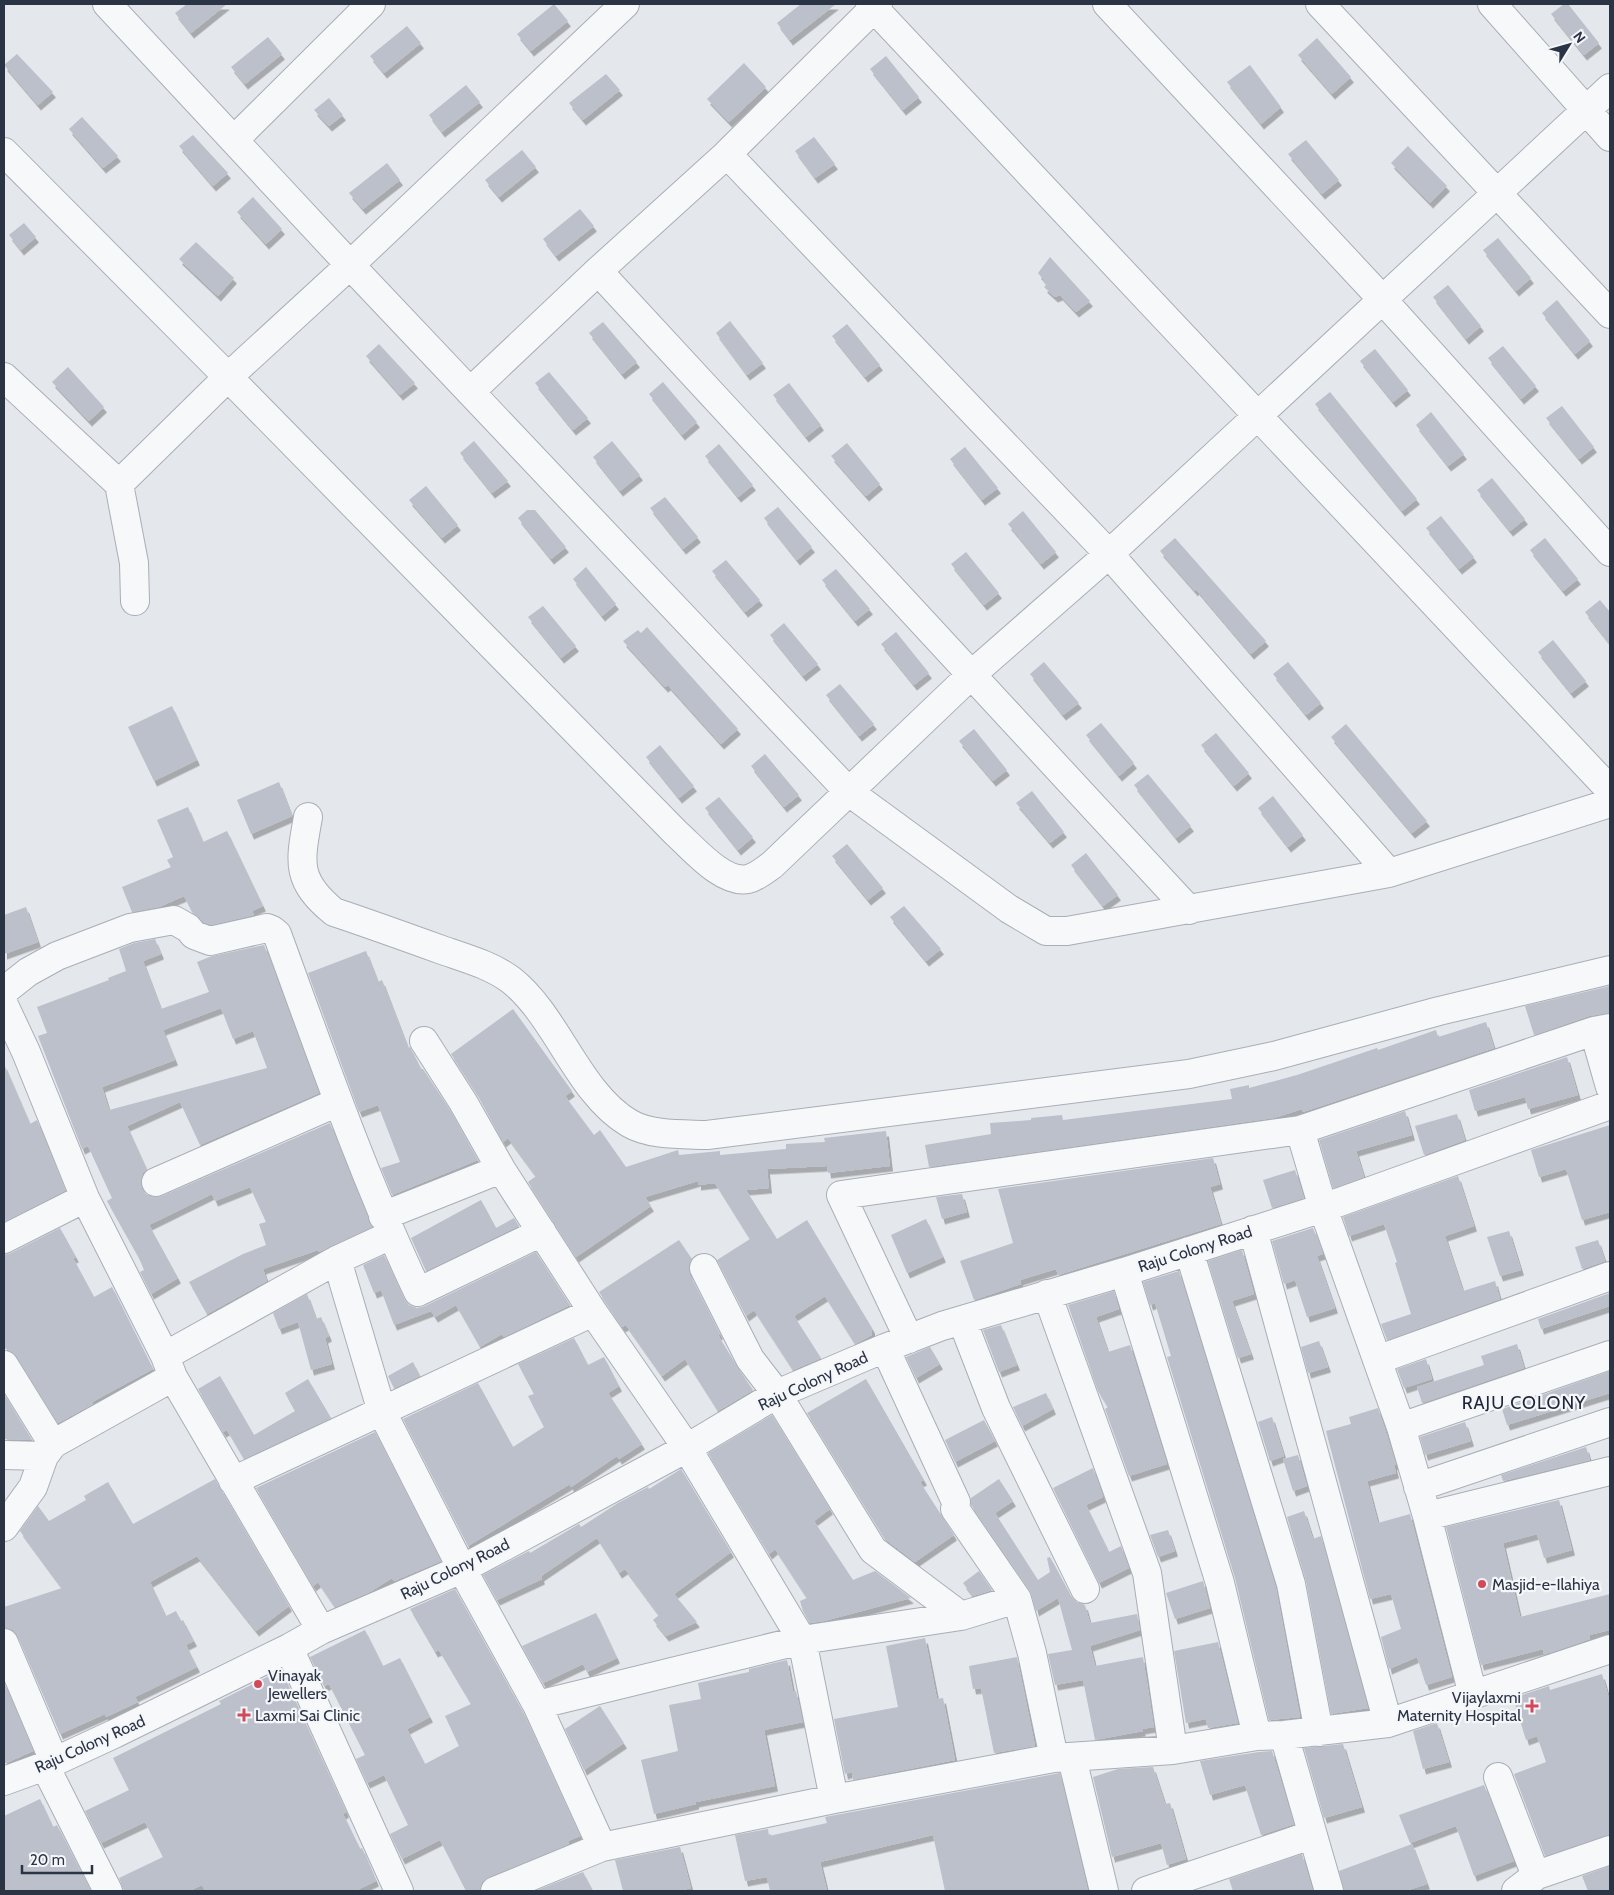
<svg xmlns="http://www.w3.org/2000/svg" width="1614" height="1895" viewBox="0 0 1614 1895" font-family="Cabin,sans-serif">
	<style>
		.building { fill: #bbc0ca; fill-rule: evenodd; filter: url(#shadow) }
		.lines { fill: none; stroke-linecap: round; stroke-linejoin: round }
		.minor-casing { stroke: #a9aeb7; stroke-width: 30 }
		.minor { stroke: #f7f8fa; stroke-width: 28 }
		.poi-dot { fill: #d1495b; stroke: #f4f6f9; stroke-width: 2 }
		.labels { text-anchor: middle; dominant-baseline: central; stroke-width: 4.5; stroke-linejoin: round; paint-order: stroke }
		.street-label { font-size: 16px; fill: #2b3445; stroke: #f4f6f9 }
		.poi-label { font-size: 16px; fill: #2b3445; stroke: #f4f6f9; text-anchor: start }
		.neighbourhood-label { font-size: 18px; letter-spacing: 1px; fill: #1d2536; stroke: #f4f6f9 }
	</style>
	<defs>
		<filter id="shadow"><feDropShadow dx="3" dy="5.5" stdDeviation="0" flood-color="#0004"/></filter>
	</defs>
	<rect width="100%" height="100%" fill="#e4e7ec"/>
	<path class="building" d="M187,4H227L191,33L175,13Z
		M554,4L568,21L531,51L517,34Z
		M801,4H836L790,40L777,23Z
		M1564,4H1568L1599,43L1584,55L1551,14Z
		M407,26L421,43L384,73L370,56Z
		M268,37L282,54L245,84L231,67Z
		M1317,38L1351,77L1332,94L1298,55Z
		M17,54L53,92L38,105L4,65Z
		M886,56L919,97L903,110L870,69Z
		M744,63L766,87L729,122L707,99Z
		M1250,65L1281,107L1261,124L1227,82Z
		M606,74L620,90L583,120L569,103Z
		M466,85L480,102L442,132L429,115Z
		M329,98L343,115L329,126L314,110Z
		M82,117L118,156L103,168L69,129Z
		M193,135L228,173L213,186L179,146Z
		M814,137L835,164L815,178L795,151Z
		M1306,140L1339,180L1322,194L1288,154Z
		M1408,146L1447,186L1430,203L1391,163Z
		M522,150L536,167L499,197L485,180Z
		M387,163L400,180L363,209L349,193Z
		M253,197L282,229L266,244L237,212Z
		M580,209L594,226L556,256L543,239Z
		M24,223L36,237L21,250L9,235Z
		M1498,238L1531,278L1516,291L1483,250Z
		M196,242L234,278L218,296L179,259Z
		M1050,257L1090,301L1076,312L1060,295L1055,297L1044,287L1047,284L1038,273Z
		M1448,285L1481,326L1466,339L1433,297Z
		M1557,300L1590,341L1575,354L1542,313Z
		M730,321L763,363L747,375L716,333Z
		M603,322L637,362L622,374L589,333Z
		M847,324L880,365L865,377L832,336Z
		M379,344L415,383L400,395L366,356Z
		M1503,346L1536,386L1521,399L1488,358Z
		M1375,349L1408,390L1393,402L1360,361Z
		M68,367L104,407L89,421L52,382Z
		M549,372L588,418L573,430L535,383Z
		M663,382L697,422L682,435L649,394Z
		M789,383L821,425L806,437L773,395Z
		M1330,392L1417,499L1402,511L1315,404Z
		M1562,406L1594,447L1579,459L1546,418Z
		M1431,412L1464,454L1448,466L1416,425Z
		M474,441L508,481L492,493L460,453Z
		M612,441L640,475L620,491L593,457Z
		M847,443L880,484L866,496L831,456Z
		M719,444L753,485L738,497L705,456Z
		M965,447L998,488L982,500L950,459Z
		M1492,478L1525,519L1510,531L1477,490Z
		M426,486L458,525L442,538L409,500Z
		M665,497L698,537L683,549L650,508Z
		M778,507L812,547L797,560L764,518Z
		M527,510H535L566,547L551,559L518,518Z
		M1023,511L1056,552L1041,564L1008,524Z
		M1441,516L1474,557L1459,569L1426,528Z
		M1175,538L1266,641L1251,654L1196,589L1195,591L1160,551Z
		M1545,538L1578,579L1563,591L1530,550Z
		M966,552L999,593L984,605L951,564Z
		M726,560L760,600L745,612L712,571Z
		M586,567L616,604L602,616L573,579Z
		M836,569L870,609L855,621L822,580Z
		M1600,600L1610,612V644L1585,612Z
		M543,606L576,646L561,658L528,617Z
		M784,623L818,664L803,676L770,635Z
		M647,627L738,729L721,744L668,685L665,687L623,641L638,630L641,633Z
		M896,632L929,673L914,685L881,644Z
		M1553,640L1586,681L1571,693L1538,652Z
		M1044,662L1079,703L1063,715L1030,674Z
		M1288,662L1321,703L1306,715L1273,674Z
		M840,684L874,724L859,736L826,695Z
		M172,706L197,760L154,781L128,727Z
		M1101,723L1134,763L1119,776L1086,735Z
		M1346,724L1427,821L1412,833L1331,737Z
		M974,729L1007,770L993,781L959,741Z
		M1216,733L1249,773L1234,786L1201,745Z
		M660,745L694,786L679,798L646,757Z
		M765,754L799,795L784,807L751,766Z
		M1148,774L1191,826L1176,838L1134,785Z
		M279,782L292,816L251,834L237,800Z
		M1032,791L1064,832L1050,843L1016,803Z
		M1273,796L1303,835L1288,847L1258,808Z
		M719,797L753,837L738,850L705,808Z
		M188,807L203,842L227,831L263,906L252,911L254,915L211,925L203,922L192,912L184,896L159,907L132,912L122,887L171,867L167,860L173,857L157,820Z
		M847,844L883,888L868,900L832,856Z
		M1086,853L1118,895L1103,906L1071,865Z
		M904,906L941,949L926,961L890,917Z
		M26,907L38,942L4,954V915Z
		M155,939L161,954L143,961L161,1009L209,992L197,962L212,956L264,945L319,1093L200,1145L180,1102L127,1126L147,1170L143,1173L141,1180L142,1189L146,1194L154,1197L162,1196L330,1123L372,1227L319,1252L318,1250L263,1269L267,1281L207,1314L189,1282L243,1254L266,1245L259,1224L266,1222L250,1187L215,1201L212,1194L149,1225L178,1278L151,1294L140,1272L144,1270L139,1258L107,1201L112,1198L88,1146L82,1149L38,1036L47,1033L37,1007L109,980L108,978L126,971L119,949L134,943ZM221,1008L233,1039L253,1031L267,1068L109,1110L102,1087L175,1060L163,1030Z
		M366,951L378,982L382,980L408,1048L410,1047L421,1069H423L450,1110L478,1160L392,1195L381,1168L400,1162L378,1105L359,1112L308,973Z
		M1610,986V1013L1589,1016L1534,1035L1525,1006Z
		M513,1009L572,1091L565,1096L594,1135L600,1130L626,1167L678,1150L679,1155L720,1151V1155L786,1149V1144L825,1142L824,1138L886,1131L890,1166L828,1173L827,1166L767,1169L769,1188L746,1190L777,1239L807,1220L872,1328V1335L855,1344L825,1296L794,1316L821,1358L793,1370L754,1310L746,1316L717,1260L750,1239L715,1183L698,1185V1181L645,1197L651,1206L576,1257L528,1182L536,1176L508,1138L503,1142L477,1094L451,1054Z
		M1486,1022L1494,1048L1303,1112L1302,1109L1274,1118L929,1167L925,1145L991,1134L990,1123L1031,1120V1118L1062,1115L1063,1120L1232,1099L1230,1089L1249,1085V1088L1297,1075L1377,1048L1378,1050L1436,1030L1438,1037Z
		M1567,1057L1578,1095L1528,1109L1525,1097L1475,1111L1469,1090Z
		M4,1064L30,1124L37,1120L65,1191L4,1222Z
		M1405,1111L1412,1135L1356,1151L1364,1177L1333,1188L1319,1140Z
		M1457,1114L1465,1140L1424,1155L1415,1126Z
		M1610,1125V1212L1582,1220L1566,1169L1539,1177L1531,1150Z
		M1213,1158L1220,1184L1210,1187L1221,1224L1058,1275L1056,1269L1020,1280L1021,1284L974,1300L960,1261L1013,1243L998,1189Z
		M1295,1170L1304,1198L1272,1208L1263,1180Z
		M1458,1176L1474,1226L1445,1236L1463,1291L1495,1281L1500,1299L1387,1340L1381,1324L1411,1314L1395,1263L1397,1262L1384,1224L1349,1236L1343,1217Z
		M962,1194L967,1212L942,1219L936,1197Z
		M481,1200L496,1228L514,1218L519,1226L426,1271L411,1238Z
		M926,1219L943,1257L907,1273L891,1235Z
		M60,1228L76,1257L73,1258L94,1297L112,1287L153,1369L92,1402L93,1404L58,1423L17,1357L12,1352L4,1348V1255L11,1253Z
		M1313,1228L1323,1254L1317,1256L1335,1308L1307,1317L1295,1280L1284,1284L1272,1241Z
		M1509,1231L1521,1270L1500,1276L1487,1237Z
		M679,1240L692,1259L688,1267L690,1275L720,1334L718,1335L738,1368L753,1390L718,1411L685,1359L662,1376L626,1325L622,1327L599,1292Z
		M1598,1240L1605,1261L1582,1269L1575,1247Z
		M1242,1250L1254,1294L1232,1301L1251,1354L1238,1358L1208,1261Z
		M536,1252L570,1305L504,1337L502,1334L480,1347L456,1305L435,1317L431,1311L394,1325L381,1290L374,1293L363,1265L384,1255L404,1299L409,1305L417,1308L425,1306Z
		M1179,1271L1276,1588L1300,1717L1269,1720L1235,1578L1167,1357L1171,1356L1155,1303L1150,1305L1143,1282Z
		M1114,1291L1119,1309L1096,1317L1108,1352L1130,1345L1167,1464L1129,1476L1105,1409L1108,1407L1098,1391L1068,1305Z
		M1610,1293V1306L1541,1329L1538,1319Z
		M307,1294L316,1319L321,1317L329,1336L325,1338L332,1364L311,1370L298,1322L279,1329L273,1313Z
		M1001,1325L1017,1365L999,1372L983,1330Z
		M574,1338L588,1365L604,1357L619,1386L608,1393L642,1444L619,1459L617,1456L571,1487L570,1484L468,1546L403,1419L478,1383L513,1447L544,1427L528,1396L534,1394L518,1364Z
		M1319,1341L1328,1367L1308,1373L1301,1347Z
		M1517,1344L1524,1368L1422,1403L1417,1387L1484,1365L1481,1356Z
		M930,1347L940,1364L916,1378L906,1357Z
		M1426,1359L1432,1379L1404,1388L1397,1369Z
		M413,1362L420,1376L394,1388L388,1376Z
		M1610,1371V1393L1507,1425L1502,1409Z
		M220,1376L254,1435L295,1411L285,1393L308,1379L331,1418L244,1459L227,1430L223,1432L198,1389Z
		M866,1379L924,1480L920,1482L954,1535L915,1562L885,1539L807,1413Z
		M1046,1393L1053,1409L1022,1426L1013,1407Z
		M4,1394L32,1440L4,1439Z
		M1378,1408L1396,1464L1394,1465L1396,1473L1367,1481L1378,1523L1410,1514L1452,1677L1426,1685L1417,1657L1389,1669L1381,1637L1401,1629L1391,1594L1370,1599L1326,1431L1351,1424L1349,1417Z
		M772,1415L830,1509L814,1521L853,1580L875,1571L911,1598L824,1621L810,1623L803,1611L800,1601L807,1598L775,1549L769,1554L708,1453Z
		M1272,1417L1284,1456L1270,1461L1258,1422Z
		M984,1420L995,1441L955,1462L945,1440Z
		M1465,1422L1471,1441L1425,1455L1420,1437Z
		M375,1432L441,1561L394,1581L392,1578L370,1592L335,1607L318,1582L313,1586L256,1488Z
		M1586,1447L1590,1460L1503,1481L1501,1475Z
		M1298,1455L1307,1486L1293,1491L1283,1459Z
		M1093,1468L1103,1497L1086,1505L1109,1552L1121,1546L1129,1568L1099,1583L1053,1488Z
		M681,1469L731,1552L674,1594L697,1622L666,1636L653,1620L659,1615L625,1569L619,1573L597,1538L541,1576L542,1579L497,1600L483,1575L529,1551L530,1553L579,1524L581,1527L618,1503L648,1487L649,1489Z
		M215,1479L289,1606L256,1631L197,1556L150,1582L166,1616L176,1611L181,1621L183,1620L194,1641L186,1645L197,1667L135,1697L138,1702L106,1717L105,1714L60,1734L18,1637L13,1630L4,1628V1607L62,1588L20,1531L38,1506L49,1521L86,1500L84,1496L108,1482L133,1524Z
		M999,1479L1013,1501L995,1513L1038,1580L1050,1572L1047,1558L1050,1557L1071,1596L1077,1602L1085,1605L1090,1623L1137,1614L1140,1630L1090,1646L1095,1666L1143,1657L1154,1727L1142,1729L1143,1731L1095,1740L1083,1680L1055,1685L1048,1654L1072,1650L1058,1598L1036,1611L1030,1590L971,1505V1498Z
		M1559,1500L1572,1550L1544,1558L1537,1534L1503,1543L1520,1617L1610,1594V1630L1589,1635L1590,1639L1552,1652L1544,1654L1543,1649L1481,1665L1446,1527Z
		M1304,1511L1313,1539L1321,1536L1368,1708L1331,1714L1306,1581L1287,1517Z
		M1168,1530L1175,1551L1158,1557L1150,1535Z
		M979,1571L992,1590L973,1596L963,1583Z
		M1203,1581L1210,1608L1175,1619L1166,1593Z
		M455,1589L523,1712L580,1836L568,1841L569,1844L489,1877L482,1882L480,1891H466L440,1840L402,1859L390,1834L408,1825L384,1775L367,1783L356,1759L365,1755L329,1684L324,1686L310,1657L365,1630L383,1666L400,1658L430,1717L407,1729L425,1764L459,1746L445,1716L471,1704L439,1650L435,1652L410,1609Z
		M596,1613L617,1658L587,1672L583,1664L543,1683L522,1646Z
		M925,1638L937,1699L943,1698L955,1760L853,1780L852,1772L845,1774L834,1719L898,1707L886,1646Z
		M1218,1642L1238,1723L1208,1728L1206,1719L1186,1723L1174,1651Z
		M1017,1657L1035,1746L994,1753L981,1688L973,1689L969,1666Z
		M787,1660L793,1692L796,1691L803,1722L764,1730L775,1786L696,1802V1804L654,1814L641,1760L678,1751L669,1705L701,1699L698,1683L749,1672V1669Z
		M281,1670L346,1812L343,1814L360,1849L362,1848L376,1881L355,1891H205L202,1885L189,1891H124L119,1878L163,1857L145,1822L101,1843L85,1811L129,1790L113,1758L221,1704L219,1701Z
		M1602,1674L1610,1702V1835L1545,1856L1514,1774L1546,1762L1537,1736L1526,1740L1513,1698L1549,1686L1550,1690Z
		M4,1682L33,1751L4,1764Z
		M600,1706L624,1743L584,1770L565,1729Z
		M1437,1723L1449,1762L1423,1769L1413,1731Z
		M1343,1744L1362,1807L1324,1818L1304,1748Z
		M1272,1751L1294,1824L1261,1835L1245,1785L1210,1795L1200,1761L1259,1752Z
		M1153,1767L1165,1804L1170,1803L1186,1859L1167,1865L1161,1843L1112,1857L1093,1777L1118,1769Z
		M1060,1773L1088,1891H945L933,1835L820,1862L827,1891H770L767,1877L745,1881L735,1835L768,1829L769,1836L827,1823L825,1817Z
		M1484,1785L1514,1861L1474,1876L1456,1826L1410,1843L1399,1815Z
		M40,1799L53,1827L57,1825L91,1891H4V1816Z
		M1412,1844L1427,1884L1405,1891H1344L1339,1871Z
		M680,1847L691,1888L679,1891H623L615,1860Z
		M1302,1854L1313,1891H1233L1229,1879Z
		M1610,1866V1891H1588L1582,1876Z
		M583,1872L593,1891H535Z"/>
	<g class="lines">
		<g class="minor-casing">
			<path id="minor" d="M107,4L350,265L849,792L1009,909L1046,931H1067L1389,873L1610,803
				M870,4L1610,790
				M878,4L727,154L1109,554L1389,873
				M1107,4L1382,299L1610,552
				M1320,4L1610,314
				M1492,4L1610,137
				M234,140L371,4
				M4,152L228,377L677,834C694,849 723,884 748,879C757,877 765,870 772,865L971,675L1109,554L1610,88
				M598,271L1189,910
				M4,377L119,484L134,563L135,601
				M470,392L598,271L727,154
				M119,484L228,377L350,265L625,4
				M308,817C300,862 295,880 334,912C370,924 406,937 442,950C465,958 491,965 511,980C557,1016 578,1093 629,1123C651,1136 683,1134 707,1135L1189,1074L1274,1056L1439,1011L1610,970
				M4,991L28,972L57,956L130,928L174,920L188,928L194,935L210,941L267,928L272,930L277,934C321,1054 363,1176 418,1292L542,1232
				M4,1005L26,1052L85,1198L165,1356L173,1377L321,1630
				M1610,1028L1594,1031L1610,1087
				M424,1041L463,1102L501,1169L593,1312L687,1448L802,1640L834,1799
				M156,1182L338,1102
				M383,1216L501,1169
				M1253,1230L1388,1723
				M4,1239L85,1198
				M1189,1251L1291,1584L1319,1732
				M337,1260L382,1412L462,1569L537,1705L602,1847
				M704,1268L750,1359L777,1394L873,1550L961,1616
				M1124,1272L1220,1583L1257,1736
				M1047,1294L1147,1573L1173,1750
				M962,1320L996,1408L1085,1589
				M909,1339L841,1195L1300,1130
				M885,1348L956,1502L955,1509L1017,1599L1032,1653L1054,1758
				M165,1356L337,1260L391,1235
				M1377,1360L1610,1276
				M4,1365L53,1444L173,1377
				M1401,1427L1610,1355
				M4,1455L44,1456
				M233,1481L593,1312
				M1418,1487L1610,1422
				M1427,1516L1610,1471
				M4,1527L33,1487L44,1456L53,1444
				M4,1643L54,1761
				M289,1648L399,1891
				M1473,1695L1427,1516L1401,1427L1323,1208L1300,1130L1594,1031
				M537,1705L802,1640L961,1616L1017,1599
				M1284,1735L1329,1891
				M1072,1758L1104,1891
				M45,1766L108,1891
				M1498,1777L1536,1876
				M4,1781L45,1766L114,1734L289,1648L321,1630L462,1569L687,1448L777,1394L885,1348L942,1326L1124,1272L1323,1208L1610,1105
				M495,1891L602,1847L834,1799L1054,1758L1173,1750L1257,1736L1284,1735L1388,1723L1610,1649
				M1146,1891L1311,1835
				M1516,1891L1537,1875L1610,1850"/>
		</g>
		<use href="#minor" class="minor"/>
	</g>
	<g class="poi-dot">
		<circle cx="1482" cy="1584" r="5"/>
		<circle cx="258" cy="1684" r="5"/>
		<path d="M1529.5 1698.5h5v5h5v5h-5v5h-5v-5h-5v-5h5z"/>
		<path d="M241.5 1707.5h5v5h5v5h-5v5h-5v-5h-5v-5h5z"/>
	</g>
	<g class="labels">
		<g class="street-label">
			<text transform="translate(1195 1249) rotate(-18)">Raju Colony Road</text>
			<text transform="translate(813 1381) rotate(-25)">Raju Colony Road</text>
			<text transform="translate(455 1569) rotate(-26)">Raju Colony Road</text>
			<text transform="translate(90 1744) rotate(-24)">Raju Colony Road</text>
		</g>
		<g class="poi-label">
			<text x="1492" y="1584">Masjid-e-Ilahiya</text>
			<text x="268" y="1675">Vinayak<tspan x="268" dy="18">Jewellers</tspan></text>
			<text x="1521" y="1697" text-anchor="end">Vijaylaxmi<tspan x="1521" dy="18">Maternity Hospital</tspan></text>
			<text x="255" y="1715">Laxmi Sai Clinic</text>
		</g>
		<g class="neighbourhood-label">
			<text x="1524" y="1403">RAJU COLONY</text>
		</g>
	</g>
	<rect width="1614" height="1895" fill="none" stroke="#2b3445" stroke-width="10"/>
	<g transform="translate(1569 45) rotate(53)" stroke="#f4f6f9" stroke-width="4" paint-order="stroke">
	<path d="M0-4L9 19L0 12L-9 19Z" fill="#2b3445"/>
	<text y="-8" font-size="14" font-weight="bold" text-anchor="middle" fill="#2b3445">N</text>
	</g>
	<path d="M22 1865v8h70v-8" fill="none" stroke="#2b3445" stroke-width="2.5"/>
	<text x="30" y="1865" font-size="15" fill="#2b3445" stroke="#f4f6f9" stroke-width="4" paint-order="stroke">20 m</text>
</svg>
